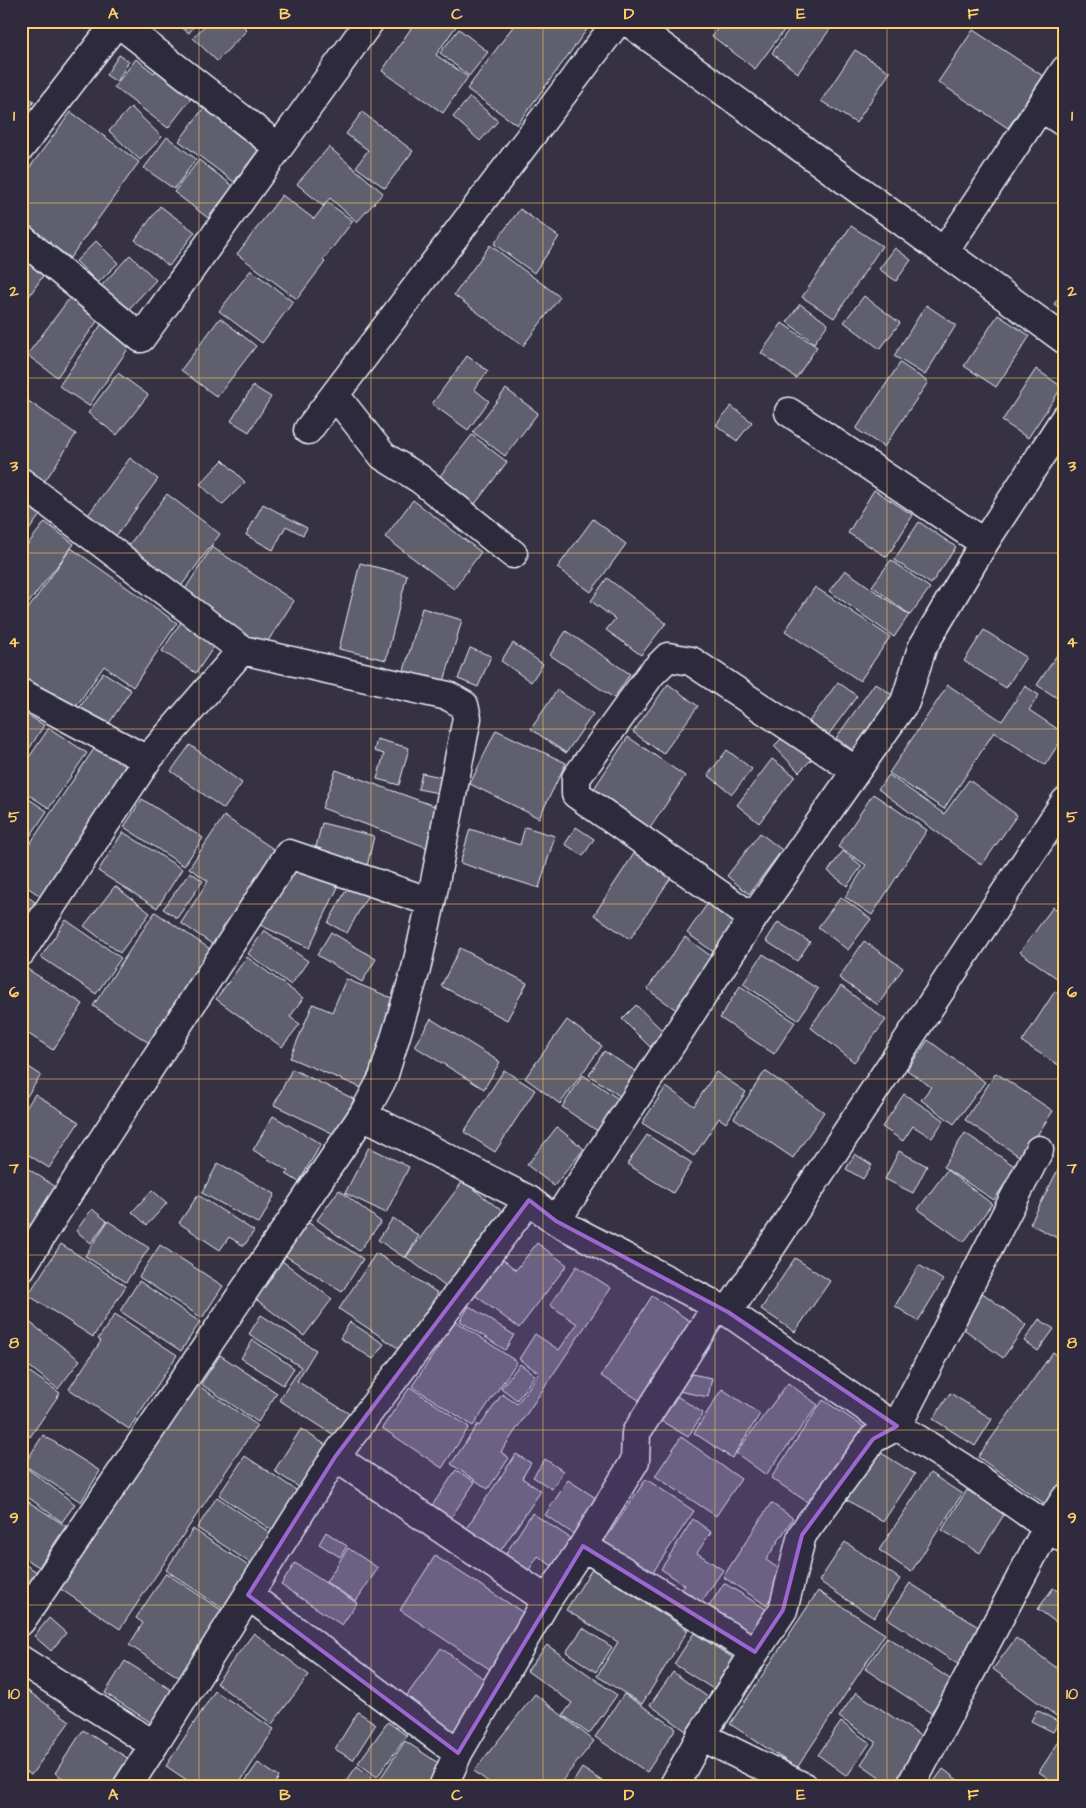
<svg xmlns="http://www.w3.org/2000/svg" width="1086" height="1808" viewBox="0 0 1086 1808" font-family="'Architects Daughter',sans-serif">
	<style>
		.building { fill: #605e6e; stroke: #e8f1f8 }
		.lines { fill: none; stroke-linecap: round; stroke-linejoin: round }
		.minor-casing { stroke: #e8f1f8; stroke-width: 31 }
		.minor { stroke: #2f2a3d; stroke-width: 28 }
		.marked { fill: #9c67d0; fill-opacity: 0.2; stroke: #9c67d0; stroke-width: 4; stroke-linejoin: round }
		.grid { fill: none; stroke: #ffd166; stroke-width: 1; stroke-opacity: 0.55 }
		.neatline { fill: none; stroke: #ffd166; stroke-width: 2 }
		.grid-label { font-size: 16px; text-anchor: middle; font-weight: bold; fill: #ffd166 }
	</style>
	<rect width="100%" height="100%" fill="#363244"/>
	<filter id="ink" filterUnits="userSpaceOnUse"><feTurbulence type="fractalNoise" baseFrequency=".02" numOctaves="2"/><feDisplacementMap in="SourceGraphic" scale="10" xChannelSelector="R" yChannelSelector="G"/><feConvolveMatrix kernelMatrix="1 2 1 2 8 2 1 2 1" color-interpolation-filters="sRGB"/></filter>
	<g filter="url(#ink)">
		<path class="building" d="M173,21H198L189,33Z
			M209,21H238L247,30L217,61L193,38Z
			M342,21H356L351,28Z
			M416,21L459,22L436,55L468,77L443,113L382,71Z
			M517,21H579L588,28L517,125L467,89Z
			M723,21H791L755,69L712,36Z
			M795,21H836L798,73L772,53Z
			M1050,21H1065V25L1062,29Z
			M459,29L488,52L469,76L440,53Z
			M973,30L1043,76L1008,128L938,82Z
			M855,50L890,72L856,123L821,101Z
			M119,55L129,61L117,82L106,75Z
			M136,59L154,73L161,64L197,91L168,128L114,87Z
			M21,94L34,101L22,120H21Z
			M470,97L498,121L480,141L453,117Z
			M208,102L263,144L234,182L179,141Z
			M131,107L162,137L140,160L109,131Z
			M71,112L139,162L70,258L21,222V179Z
			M362,112L413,151L385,188L356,167L368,150L346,134Z
			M167,137L196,159L174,189L144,168Z
			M329,147L383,193L357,222L330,198L323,206L297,184Z
			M199,160L233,186L208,218L174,192Z
			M282,195L314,219L327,202L353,221L323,260L325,262L297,299L237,254Z
			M160,206L195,232L169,266L135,240Z
			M520,209L559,237L534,273L494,244Z
			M851,226L882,246L834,318L802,297Z
			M96,241L118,263L98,283L76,261Z
			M490,245L560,297L523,346L454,295Z
			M895,248L911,260L896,281L879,269Z
			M21,252L47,270L21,308Z
			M130,255L156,280L127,311L101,286Z
			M251,270L293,302L262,343L219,311Z
			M1065,289V312L1054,304Z
			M72,295L101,316L57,377L27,355Z
			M864,296L900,323L880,349L844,322Z
			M800,304L828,324L814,343L787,322Z
			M926,305L956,325L925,375L894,356Z
			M998,315L1030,336L996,387L964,366Z
			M220,318L256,346L217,397L181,370Z
			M103,322L132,343L89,406L59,386Z
			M782,323L817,347L796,378L761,353Z
			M21,355L27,359L21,368Z
			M467,356L488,371L474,389L489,401L468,430L432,404Z
			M900,363L928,382L884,447L856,429Z
			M1036,369L1062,387L1028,438L1002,421Z
			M118,373L148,395L117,435L88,413Z
			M253,386L271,397L249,432L231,421Z
			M506,389L538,413L505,456L473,432Z
			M21,396L76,434L45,481L21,464Z
			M731,406L752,422L737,441L716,425Z
			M472,435L507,462L475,504L440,476Z
			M130,458L158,479L113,540L85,519Z
			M223,460L245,482L222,505L200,484Z
			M874,490L913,515L887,557L848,533Z
			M167,494L220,534L179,589L126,549Z
			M413,500L481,552L454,589L385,537Z
			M21,501L40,515L21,541Z
			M263,504L307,528L303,535L286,526L273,550L246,535Z
			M593,519L626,544L591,592L557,568Z
			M45,522L74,544L27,605L21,600V553Z
			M919,522L956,547L931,584L894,560Z
			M212,547L294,601L264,647L182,594Z
			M71,548L177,623L133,687L104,666L71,714L21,679V619Z
			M891,560L930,588L910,615L872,586Z
			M360,563L407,575L386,660L339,649Z
			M845,570L909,615L894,637L829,591Z
			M607,578L666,623L641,655L606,630L615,619L591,601Z
			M815,587L890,637L860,681L785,631Z
			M422,608L462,620L443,685L403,674Z
			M183,619L217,642L196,673L162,651Z
			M984,630L1026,657L1006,688L964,661Z
			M566,631L630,674L614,698L550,655Z
			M513,643L543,664L531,682L501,661Z
			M470,648L491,656L478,687L458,679Z
			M1059,652L1065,656V703L1037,685Z
			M103,672L131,690L104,731L76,713Z
			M838,682L857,696L826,738L807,724Z
			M875,683L898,699L858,754L836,738Z
			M668,684L698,706L663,754L633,732Z
			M948,685L1002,721L1025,686L1039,695L1029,710L1065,734L1045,765L994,732L944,809L889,773Z
			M557,690L593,714L566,753L531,729Z
			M21,711L44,725L21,762Z
			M49,728L87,753L49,808L21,790V769Z
			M496,730L566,763L539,818L470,784Z
			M785,735L811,760L799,772L774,746Z
			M628,737L685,776L648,831L591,793Z
			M377,739L409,748L399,785L377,779L384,754L374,751Z
			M190,745L242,783L224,809L171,771Z
			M96,746L129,768L42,897L21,883V857Z
			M727,750L752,769L732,794L708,775Z
			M772,759L795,776L759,823L737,805Z
			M336,770L445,810L431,849L322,808Z
			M422,773L446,778L443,794L418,789Z
			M889,775L944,814L969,780L1017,815L982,865L878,789Z
			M21,794L47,811L21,850Z
			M873,794L927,830L872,915L845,897L866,865L838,847Z
			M142,799L203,838L184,866L124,827Z
			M224,816L281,854L218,948L181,923L208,881L189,868Z
			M322,823L374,836L366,871L313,858Z
			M525,827L555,836L539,888L460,863L470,829L520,845Z
			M576,827L594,839L583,856L565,844Z
			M123,832L182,869L157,908L98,871Z
			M760,833L782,850L749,894L727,876Z
			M637,849L674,873L630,939L594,915Z
			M843,851L862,866L847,886L828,871Z
			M289,864L338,887L309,948L260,925Z
			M190,872L203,881L177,918L163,909Z
			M349,885L368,895L347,933L328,923Z
			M115,886L150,913L120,953L84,926Z
			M21,892L35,902L21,921Z
			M841,897L871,919L848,950L818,927Z
			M708,903L744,928L722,958L687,933Z
			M1053,907L1065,915V984L1020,952Z
			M155,912L216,953L152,1045L93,1006Z
			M66,920L121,958L96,994L41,957Z
			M778,922L810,942L797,961L766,941Z
			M264,930L308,961L291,985L248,954Z
			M331,932L376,959L362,982L317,955Z
			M685,937L719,962L682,1014L647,989Z
			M864,941L903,968L878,1005L839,978Z
			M460,948L527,983L507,1020L441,986Z
			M763,954L818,989L798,1020L743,984Z
			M247,957L303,998L290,1017L300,1024L282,1047L216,999Z
			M27,969L83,1004L53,1050L21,1029V978Z
			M346,979L399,1001L362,1088L290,1058L313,1004L332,1012Z
			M740,986L795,1022L774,1054L720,1018Z
			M841,986L886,1020L854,1062L810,1027Z
			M1055,991L1065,998V1069L1022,1042Z
			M636,1005L664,1032L650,1047L622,1019Z
			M431,1019L500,1062L484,1089L414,1046Z
			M567,1020L602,1046L560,1104L525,1078Z
			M928,1040L985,1082L954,1124L921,1100L931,1087L907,1070Z
			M604,1051L637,1072L621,1097L589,1075Z
			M21,1062L41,1075L21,1105Z
			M292,1069L354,1099L336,1135L274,1105Z
			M504,1070L535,1090L495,1152L464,1132Z
			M765,1071L824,1112L793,1158L734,1118Z
			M716,1072L746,1092L726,1123L719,1118L694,1156L642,1123L666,1087L694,1106Z
			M996,1073L1053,1111L1022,1158L965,1120Z
			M583,1075L620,1100L599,1132L562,1107Z
			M35,1094L79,1122L49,1168L21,1150V1116Z
			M904,1094L944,1120L932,1138L913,1126L903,1141L882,1127Z
			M273,1116L321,1144L299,1182L286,1174L288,1171L253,1150Z
			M557,1127L584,1149L554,1186L527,1165Z
			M965,1133L1016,1167L994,1200L943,1167Z
			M647,1135L692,1163L673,1193L627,1164Z
			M369,1147L409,1167L386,1213L345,1193Z
			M899,1151L927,1166L913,1193L885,1179Z
			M855,1154L872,1165L863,1179L846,1169Z
			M1065,1156V1242L1030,1224Z
			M218,1163L275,1194L259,1224L202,1193Z
			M21,1164L59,1189L34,1227L21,1219Z
			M947,1170L992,1204L964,1242L918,1209Z
			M463,1181L502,1211L446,1287L406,1257Z
			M152,1190L167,1203L147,1225L132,1212Z
			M339,1190L381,1222L359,1251L317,1220Z
			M198,1195L254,1231L244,1246L229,1237L220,1250L179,1223Z
			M92,1209L107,1221L91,1243L76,1231Z
			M393,1218L419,1236L405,1258L378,1240Z
			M303,1219L363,1259L342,1292L281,1253Z
			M108,1221L149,1248L126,1282L85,1256Z
			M21,1225L32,1234L21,1249Z
			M537,1243L567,1265L519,1328L472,1293L500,1257L516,1270Z
			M61,1244L126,1286L93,1337L28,1295Z
			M160,1245L223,1286L202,1318L139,1277Z
			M376,1253L438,1293L401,1350L339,1309Z
			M277,1257L332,1299L304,1336L249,1294Z
			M795,1258L830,1281L795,1332L761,1309Z
			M919,1265L943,1280L918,1321L895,1306Z
			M577,1266L611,1288L501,1452L509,1458L488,1489L451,1464L478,1424L480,1426L502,1394L517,1404L539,1373L519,1359L535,1334L559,1350L577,1324L550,1305Z
			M139,1281L200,1322L181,1351L120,1311Z
			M977,1289L1026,1325L1003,1358L953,1321Z
			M652,1296L693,1323L642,1402L601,1376Z
			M469,1306L514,1335L505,1350L460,1321Z
			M115,1314L177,1355L129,1429L69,1389L101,1341L98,1339Z
			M261,1315L316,1350L297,1381L353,1416L339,1438L279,1400L301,1367L249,1334Z
			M21,1316L80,1360L58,1389L21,1360Z
			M1039,1319L1054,1329L1038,1351L1024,1341Z
			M456,1321L517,1362L473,1426L412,1386Z
			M350,1322L384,1344L373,1359L340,1338Z
			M253,1340L294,1368L283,1385L241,1358Z
			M1053,1352L1065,1361V1476L1045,1504L978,1457Z
			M220,1355L277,1393L258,1422L201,1384Z
			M520,1364L535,1375L517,1400L501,1388Z
			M21,1366L60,1393L30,1437L28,1435L21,1445Z
			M681,1372L712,1378L708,1397L678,1391Z
			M788,1383L818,1405L766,1475L736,1453Z
			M196,1384L257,1425L120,1629L59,1588Z
			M410,1387L469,1427L442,1468L382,1428Z
			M722,1389L760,1414L732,1458L694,1433Z
			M669,1391L703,1413L688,1437L653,1416Z
			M950,1393L992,1419L975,1446L933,1419Z
			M823,1400L864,1427L812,1505L771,1478Z
			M301,1429L329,1447L302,1489L274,1471Z
			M43,1435L100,1471L81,1502L24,1465Z
			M681,1437L741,1479L716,1516L655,1476Z
			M875,1449L915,1474L883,1522L844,1498Z
			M516,1454L531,1463L522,1478L541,1491L499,1553L465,1530Z
			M245,1456L299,1492L273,1531L219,1495Z
			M545,1459L563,1471L552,1489L533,1477Z
			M21,1464L75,1504L62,1522L21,1492Z
			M456,1470L475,1482L448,1522L429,1510Z
			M930,1473L962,1494L911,1572L879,1550Z
			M646,1479L694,1511L651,1575L603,1543Z
			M568,1480L599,1500L575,1535L545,1515Z
			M967,1490L1005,1513L980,1553L942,1530Z
			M21,1497L66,1526L39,1567L21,1556Z
			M217,1497L275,1536L255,1566L197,1528Z
			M771,1503L793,1518L766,1560L787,1574L766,1605L723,1577Z
			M532,1513L575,1541L556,1569L538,1556L527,1573L503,1558Z
			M693,1519L711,1532L697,1553L723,1570L698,1607L679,1594L685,1585L661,1569Z
			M193,1529L253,1569L226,1611L166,1570Z
			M326,1532L347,1546L340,1557L319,1544Z
			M845,1542L900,1579L874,1618L819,1581Z
			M348,1548L378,1568L356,1601L326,1582Z
			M435,1556L530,1617L494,1672L400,1610Z
			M21,1562L42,1575L21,1606Z
			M295,1563L357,1603L342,1625L281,1585Z
			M592,1569L688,1630L642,1704L597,1676L618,1642L566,1610Z
			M166,1573L224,1612L180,1678L129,1645L143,1623L136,1618Z
			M724,1583L774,1614L758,1639L708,1608Z
			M910,1583L983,1630L959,1665L887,1618Z
			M1053,1588L1065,1596V1612L1057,1623L1038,1609Z
			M818,1591L885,1634L797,1768L730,1724Z
			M49,1618L66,1633L51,1651L34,1636Z
			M583,1628L612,1647L596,1672L566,1652Z
			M254,1633L309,1675L272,1724L216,1683Z
			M694,1633L738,1661L718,1692L674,1664Z
			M887,1637L953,1681L931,1713L865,1669Z
			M1016,1638L1065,1674V1718L1063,1721L993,1669Z
			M547,1645L617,1695L589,1734L563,1715L572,1703L527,1671Z
			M441,1648L491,1684L452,1738L402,1702Z
			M125,1661L178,1694L158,1727L105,1693Z
			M673,1672L709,1698L686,1731L650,1705Z
			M21,1686L70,1721L31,1775L21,1768Z
			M215,1691L274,1729L237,1787H197L166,1766Z
			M856,1692L928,1741L897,1787H894L861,1764L876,1742L839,1717Z
			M535,1694L594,1741L557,1787H495L474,1771Z
			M624,1694L676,1728L647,1772L595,1737Z
			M1037,1710L1059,1722L1053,1732L1031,1721Z
			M358,1712L376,1724L353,1760L335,1749Z
			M388,1722L407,1736L377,1777L358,1763Z
			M841,1722L870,1743L847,1776L818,1755Z
			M83,1730L129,1759L111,1787H76L55,1773Z
			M1065,1732V1787H1061L1039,1772Z
			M405,1741L449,1770L437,1787H392L380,1779Z
			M258,1763L279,1777L273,1787H241Z
			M357,1766L377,1781L373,1787H342Z
			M582,1768L611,1787H570Z
			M943,1769L967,1787H930Z
			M37,1782L45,1787H34Z
			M170,1782L179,1787H167Z
			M378,1782L385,1787H375Z"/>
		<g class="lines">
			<g class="minor-casing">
				<path id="minor" d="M116,21L278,147
					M627,21L1065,340
					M1041,107L1065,123
					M21,147L118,21
					M21,238L141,338L370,21
					M944,252L1065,70
					M335,395L383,456L420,479L513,554
					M789,412L984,543
					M308,430L618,21
					M21,482L242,650L147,760L21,952
					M242,650L448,696L464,705L467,718L431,902
					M21,693L147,760
					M856,771L905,702L922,648L984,543L1065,418
					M556,1221L753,918L856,771L691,661L668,657L651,674L576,778V794L753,918
					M21,1268L76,1181L289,854L431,902L416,969L383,1078L363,1115L529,1200L556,1221L728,1312L880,1417L897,1426L960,1466L1065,1539
					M728,1312L1065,802
					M335,1457L529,1200
					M802,1535L873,1439L897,1426L1039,1150
					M583,1546L635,1461L636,1433L717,1306
					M248,1595L458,1753
					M21,1621L363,1115
					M755,1652L783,1610L802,1535L812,1520
					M21,1660L154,1745L335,1457L547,1600L583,1546L755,1652L701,1736L804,1787
					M127,1787L154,1745
					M443,1787L458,1753L547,1600
					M673,1787L701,1736
					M910,1787L1048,1526L1065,1499"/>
			</g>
			<use href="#minor" class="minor"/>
		</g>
	</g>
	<path class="marked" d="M529,1200L556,1221L728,1312L897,1426L873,1439L802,1535L783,1610L755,1652L583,1546L458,1753L248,1595L335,1457Z"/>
	<path class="grid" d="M199,21V1787M371,21V1787M543,21V1787M715,21V1787M887,21V1787M21,203H1065M21,378H1065M21,553H1065M21,729H1065M21,904H1065M21,1079H1065M21,1255H1065M21,1430H1065M21,1605H1065"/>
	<rect width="1086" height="1808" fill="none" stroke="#2f2a3d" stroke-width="55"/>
	<rect x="28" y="28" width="1030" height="1752" class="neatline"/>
	<g class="grid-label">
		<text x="113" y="19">A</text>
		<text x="285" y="19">B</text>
		<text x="457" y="19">C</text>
		<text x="629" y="19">D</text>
		<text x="801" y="19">E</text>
		<text x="973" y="19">F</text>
		<text x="14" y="121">1</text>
		<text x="1072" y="121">1</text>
		<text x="14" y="296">2</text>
		<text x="1072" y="296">2</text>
		<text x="14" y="471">3</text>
		<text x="1072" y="471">3</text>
		<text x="14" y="647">4</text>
		<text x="1072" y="647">4</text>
		<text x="14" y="822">5</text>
		<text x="1072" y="822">5</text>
		<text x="14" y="997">6</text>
		<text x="1072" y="997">6</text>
		<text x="14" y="1173">7</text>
		<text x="1072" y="1173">7</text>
		<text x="14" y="1348">8</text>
		<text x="1072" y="1348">8</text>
		<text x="14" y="1523">9</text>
		<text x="1072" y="1523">9</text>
		<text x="14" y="1699">10</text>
		<text x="1072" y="1699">10</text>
		<text x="113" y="1800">A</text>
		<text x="285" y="1800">B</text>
		<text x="457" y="1800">C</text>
		<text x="629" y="1800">D</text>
		<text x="801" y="1800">E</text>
		<text x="973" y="1800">F</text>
	</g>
</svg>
